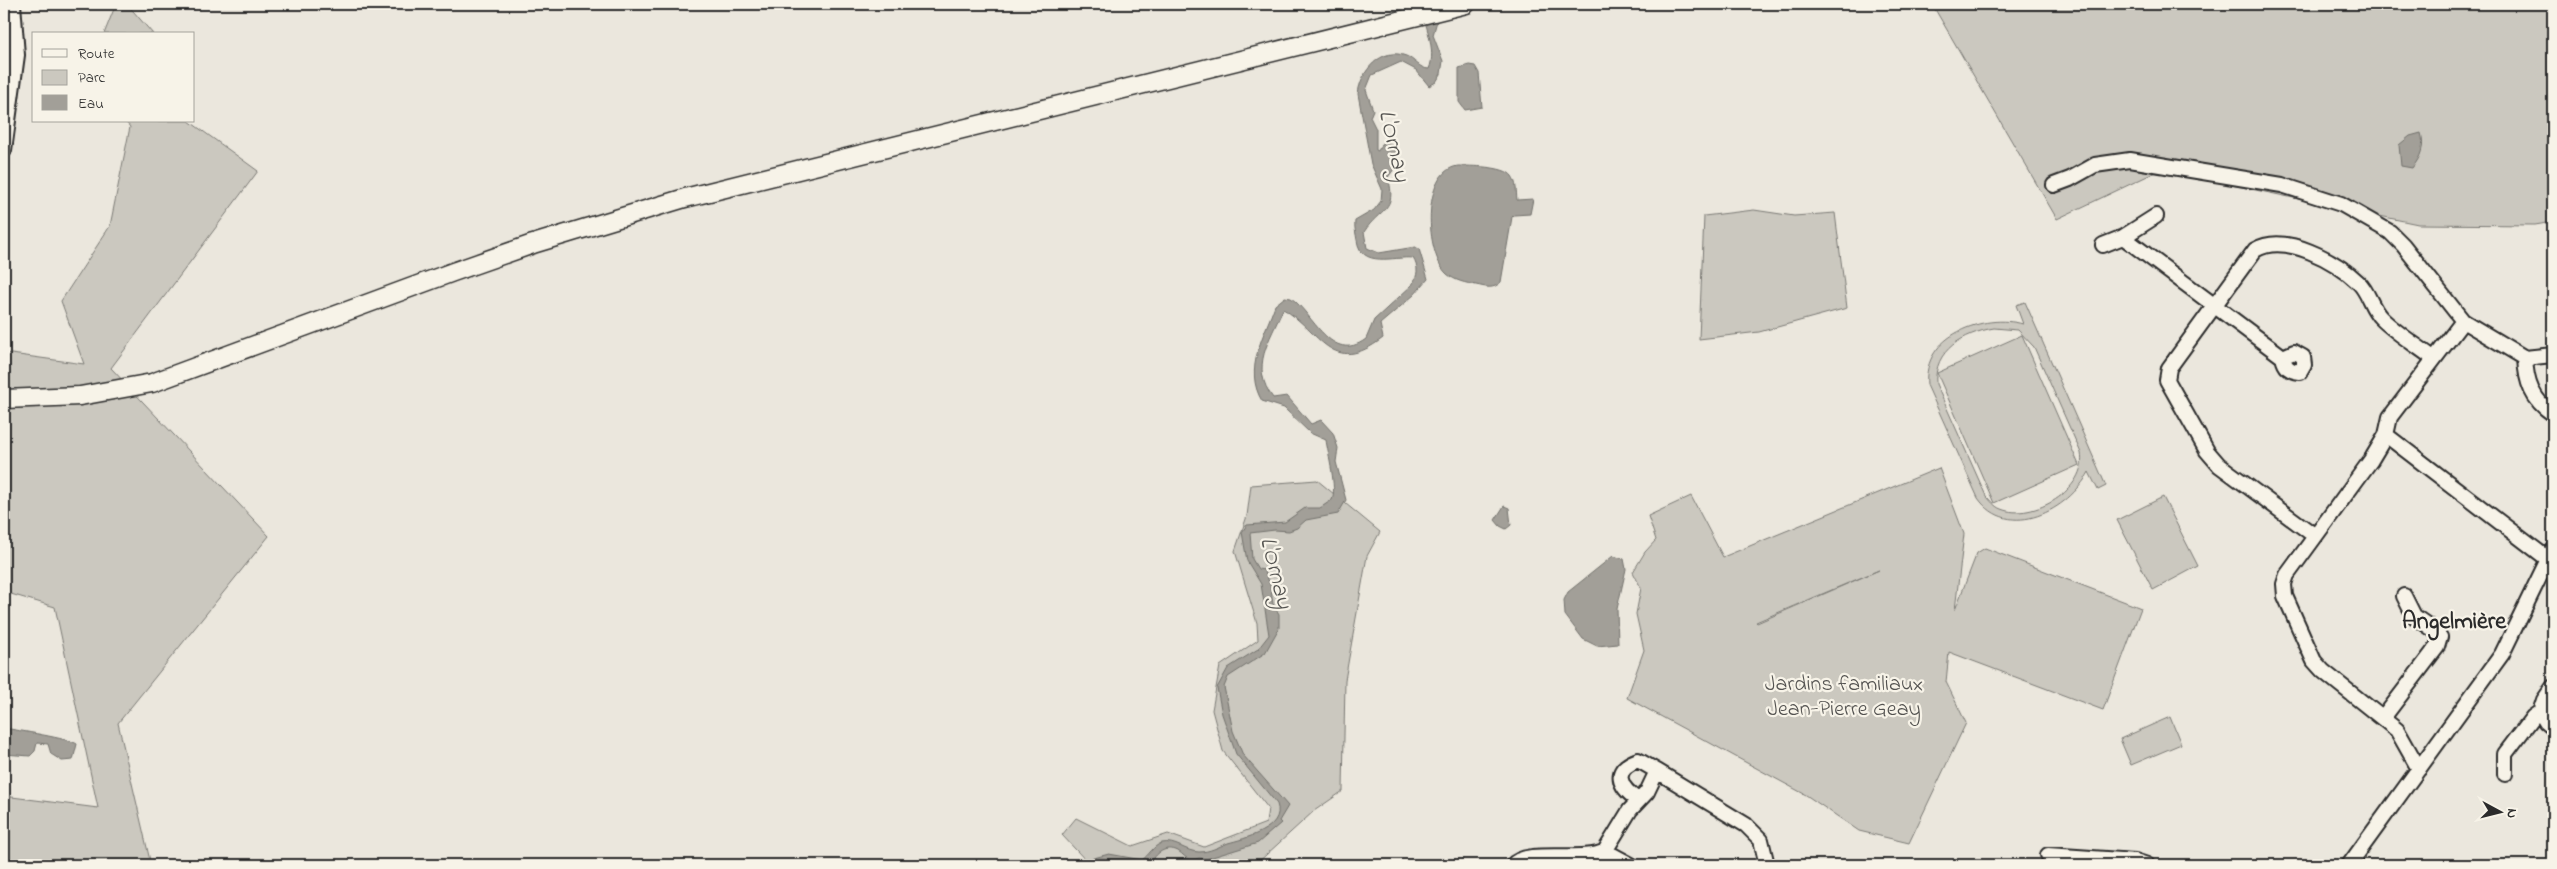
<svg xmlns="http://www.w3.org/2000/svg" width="2557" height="869" viewBox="0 0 2557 869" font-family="'Indie Flower',sans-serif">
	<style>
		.green { fill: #cbc8bf; stroke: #7b7a75; fill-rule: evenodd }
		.water { fill: #a29f98; stroke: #72716c }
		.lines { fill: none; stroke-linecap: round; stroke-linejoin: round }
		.minor-casing { stroke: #2b2b2b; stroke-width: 18 }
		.major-casing { stroke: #2b2b2b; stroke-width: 21 }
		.minor { stroke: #f7f3e8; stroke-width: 14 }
		.major { stroke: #f7f3e8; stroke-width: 18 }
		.labels { text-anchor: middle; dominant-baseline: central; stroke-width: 4.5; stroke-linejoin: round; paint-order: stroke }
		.park-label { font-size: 22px; fill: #535250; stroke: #f7f3e8 }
		.water-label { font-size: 24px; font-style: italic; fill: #555451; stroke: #f7f3e8 }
		.neighbourhood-label { font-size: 24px; font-weight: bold; fill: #2b2b2b; stroke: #f7f3e8 }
	</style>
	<rect width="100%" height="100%" fill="#ebe7dd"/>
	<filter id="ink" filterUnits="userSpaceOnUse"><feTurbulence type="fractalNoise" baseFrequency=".02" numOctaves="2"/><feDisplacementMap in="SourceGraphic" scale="10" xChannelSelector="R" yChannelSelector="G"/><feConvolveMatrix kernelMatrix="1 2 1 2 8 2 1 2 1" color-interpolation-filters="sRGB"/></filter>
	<g filter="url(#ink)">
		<path class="green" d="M116,4H127L153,34H104Z
			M1932,4H2553V222L2535,225L2418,224L2160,170L2057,219Z
			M125,121H189L258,171L111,368L269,536L118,723L151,865H4V796L98,808L55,607L4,592V353L84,364L61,301L110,226L130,127Z
			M1754,210L1794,216L1835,213L1847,308L1759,332L1699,339L1704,216Z
			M2025,302L2106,486L2098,490L2089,472C2069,510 2009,542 1978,498L1927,385C1922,335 1984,313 2023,324L2016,305ZM1994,328L2018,330L2034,347L2081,453C2088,489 2033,522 2001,509C1995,507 1991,501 1986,496L1936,384C1933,350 1964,333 1994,328Z
			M2022,335L2079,465L1994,503L1937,373Z
			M1939,468L1964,534L1955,610L1977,553L1985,548L2141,608L2103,710L1949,652L1946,682L1966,723L1909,843L1859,831L1806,795L1627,698L1644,650L1636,614L1641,588L1633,572L1645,552L1656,540L1648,516L1691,496L1723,557ZM1879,570L1757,623L1756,622Z
			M1317,480L1380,532L1367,556L1345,680L1343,791L1314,811L1255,865H1090L1062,835L1076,818L1132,846L1168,834L1204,847L1266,823L1268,808L1223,751L1212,710L1220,666L1258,640L1257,623L1235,551L1247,516L1251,485Z
			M2163,497L2198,566L2153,590L2117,520Z
			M2170,717L2181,744L2131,765L2120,739Z"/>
		<path class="water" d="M1418,4H1430L1437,21L1433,35L1443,61L1441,74L1436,82L1429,86L1416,70L1401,62L1372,75L1366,90L1373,110L1370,117L1376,129V150L1378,151L1382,143L1387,142C1404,151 1399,164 1388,177C1398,212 1380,207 1364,232L1367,248L1379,253L1415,247L1419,249L1428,279L1414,295L1380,324L1383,338C1331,378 1321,331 1283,309C1270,341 1249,366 1273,398L1287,396L1311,424L1321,420L1333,433L1338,448L1336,462L1346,500L1338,514L1306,520L1297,528L1289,531L1275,530L1250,533L1252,559L1258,569L1264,570L1270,584L1273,604L1279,614V628L1265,653L1228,677L1224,687L1233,731L1243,755L1288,806L1279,821L1281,823L1258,843L1206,859L1199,858L1192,861C1186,859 1183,854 1178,851C1166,845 1155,853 1151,864L1148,865H1067L1109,854L1142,860C1149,855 1153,846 1162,843C1175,840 1186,852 1199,852C1210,852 1218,847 1228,843C1243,839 1286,829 1277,804L1236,754L1222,714L1217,688L1228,668L1258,649L1269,635L1261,584L1247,561L1242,532L1247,525L1285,522L1305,508H1320L1332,500C1337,488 1328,454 1326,440L1310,433L1284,408L1262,401C1243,369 1264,337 1275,305L1285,297L1291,298C1313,313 1331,365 1366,339L1374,320L1412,285C1418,275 1419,268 1413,258C1394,256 1361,269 1357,240C1356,234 1354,227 1355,221L1374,210L1381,201L1382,189L1371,164L1358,94C1360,72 1381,46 1406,56C1414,59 1420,69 1429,69C1437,51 1425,21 1418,4Z
			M1469,65L1475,66L1479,73L1482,107L1465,110L1459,102V68Z
			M2421,133C2425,146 2421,157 2412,168L2401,166L2399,145L2410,136Z
			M1458,166C1470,166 1505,166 1512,176C1517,183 1516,192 1517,200L1533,199L1530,214L1514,215L1512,217L1501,282C1493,290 1486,287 1476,285C1466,283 1455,281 1447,274C1425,254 1421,171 1458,166Z
			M1504,506L1509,508L1511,525L1506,529L1500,526L1495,520Z
			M1613,556L1624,559L1626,569L1617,609L1618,644L1597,646L1583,639L1565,615L1564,600L1568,592Z
			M4,728C16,730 71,739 77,744L73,760L62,761L51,754L48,744L37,743L35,751L30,756L4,754Z"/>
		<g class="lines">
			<g class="minor-casing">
				<path id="minor" d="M4,51L17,55
					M4,150L17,55L13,4
					M2054,185L2070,179L2095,165L2130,160L2282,185L2341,204L2390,232L2403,245L2463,321L2525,358C2526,382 2532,400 2553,414
					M2156,216L2123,237L2283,357C2285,367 2289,371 2300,372L2304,365L2303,357L2294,352L2283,357
					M2103,245L2123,237
					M2525,358L2553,355
					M2386,435L2553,563
					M2315,536L2219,465L2207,451L2167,380L2169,368L2255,250C2285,232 2336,261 2359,283C2369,293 2371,308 2381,318C2396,333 2416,345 2433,358
					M2553,687L2544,700L2540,712L2546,722L2553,728
					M2383,718L2437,647L2440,637L2434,630L2414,616L2404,596
					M2419,769L2397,730L2323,671L2314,661L2285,596L2284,584L2287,575L2371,460L2386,435L2390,417L2463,321
					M1657,771L1746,825L1761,840L1767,865
					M2505,774V754L2533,717L2540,712
					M1605,851L1631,865
					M2048,855L2135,861L2147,865
					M1513,865C1526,848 1584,863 1605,851L1630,810L1647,792L1657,771L1638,760C1611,770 1619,787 1638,800
					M2349,865L2502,654L2553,549"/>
			</g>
			<g class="major-casing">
				<path id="major" d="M4,399L80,396L152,383L453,272L533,244L685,198L1466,4"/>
			</g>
			<use href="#minor" class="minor"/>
			<use href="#major" class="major"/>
		</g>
	</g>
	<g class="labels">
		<g class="park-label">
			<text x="1844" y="685">Jardins familiaux<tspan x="1844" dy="25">Jean-Pierre Geay</tspan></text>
		</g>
		<g class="water-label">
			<text transform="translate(1393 146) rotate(77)">L'Ornay</text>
			<text transform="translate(1275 573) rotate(76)">L'Ornay</text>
		</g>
		<g class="neighbourhood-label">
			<text x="2454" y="622">Angelmière</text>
		</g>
	</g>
	<rect width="2557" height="869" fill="none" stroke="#f7f3e8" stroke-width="20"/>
	<rect x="10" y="10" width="2537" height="849" fill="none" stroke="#2b2b2b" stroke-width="2" filter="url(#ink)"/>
	<rect x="32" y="32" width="162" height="90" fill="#f7f3e8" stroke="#a5a39c"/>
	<rect x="42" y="49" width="25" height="8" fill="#f7f3e8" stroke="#a5a39c"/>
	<text x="78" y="58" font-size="15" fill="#2b2b2b">Route</text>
	<rect x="42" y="70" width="25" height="15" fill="#cbc8bf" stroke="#a5a39c"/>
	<text x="78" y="82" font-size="15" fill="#2b2b2b">Parc</text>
	<rect x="42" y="95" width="25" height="15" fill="#a29f98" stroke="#a5a39c"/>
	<text x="78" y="108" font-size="15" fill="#2b2b2b">Eau</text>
	<g transform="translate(2500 812) rotate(97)" stroke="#f7f3e8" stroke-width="4" paint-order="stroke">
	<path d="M0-4L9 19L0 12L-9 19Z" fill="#2b2b2b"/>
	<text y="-8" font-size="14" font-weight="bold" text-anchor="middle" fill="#2b2b2b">N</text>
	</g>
</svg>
